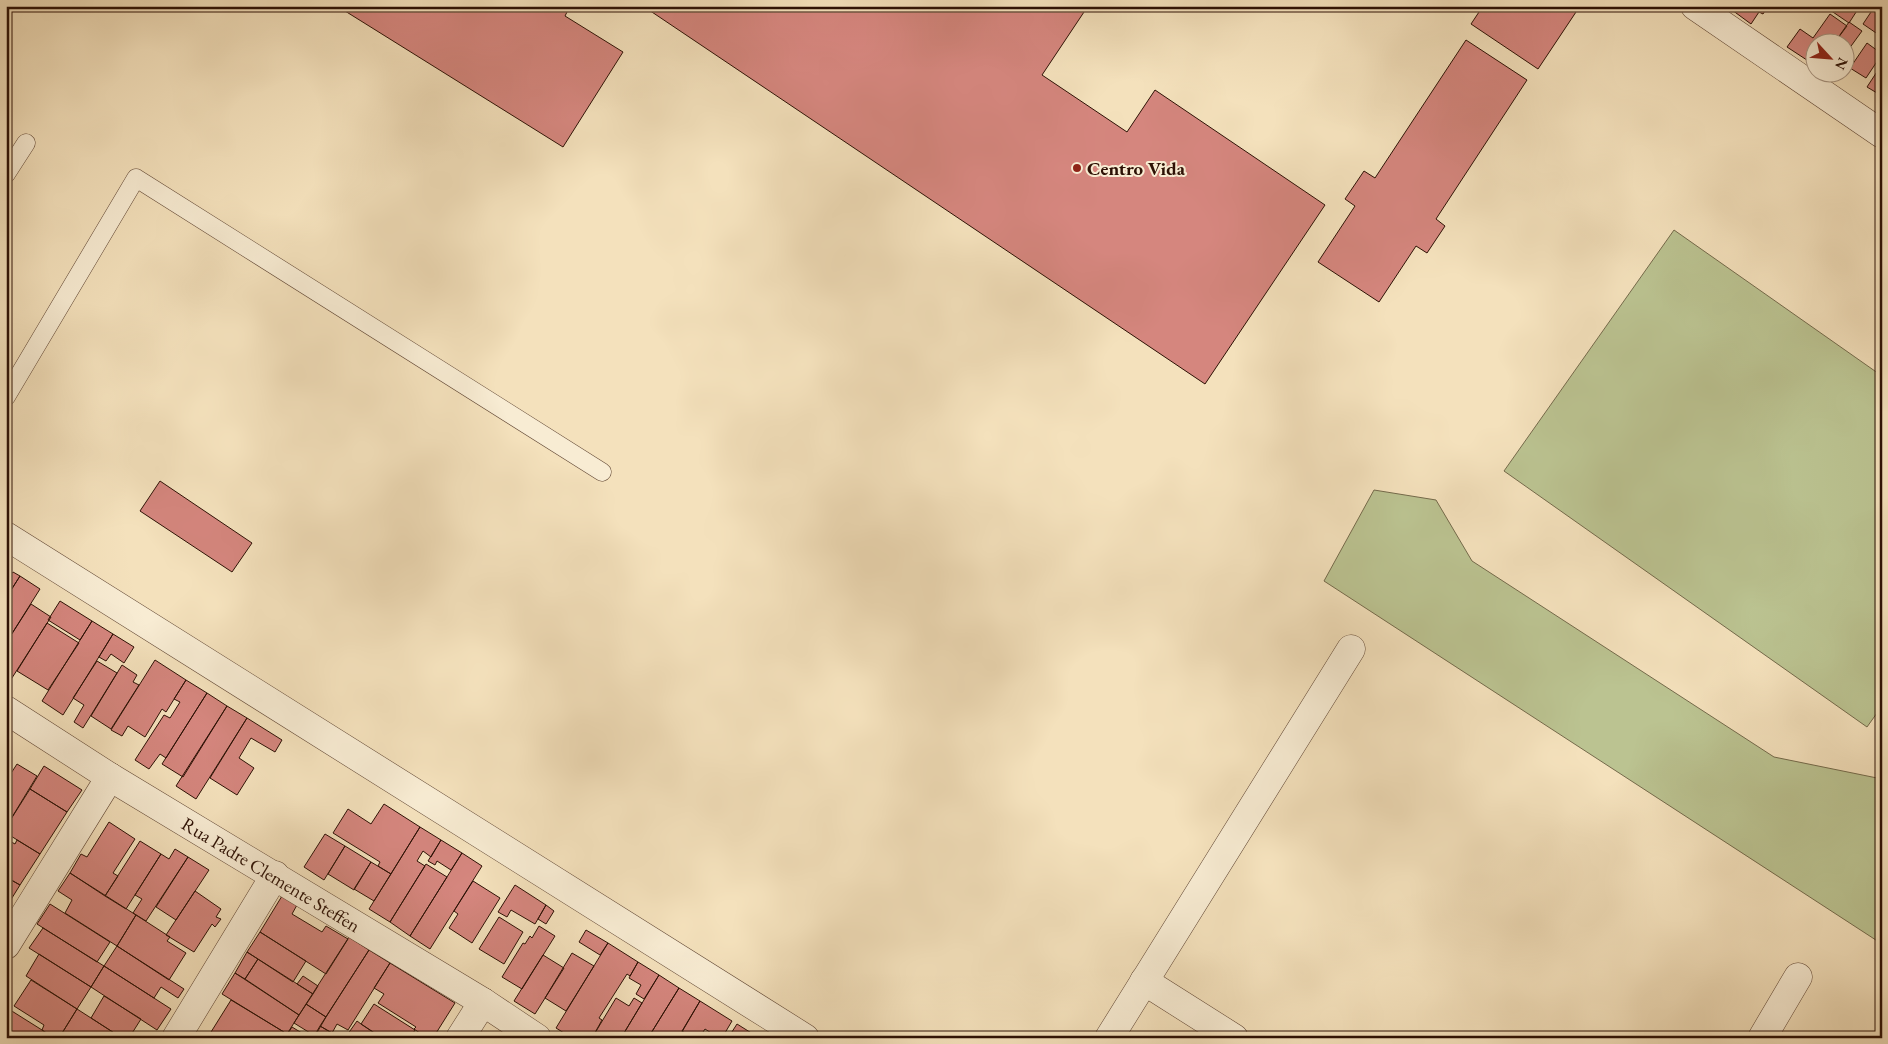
<svg xmlns="http://www.w3.org/2000/svg" width="1888" height="1044" viewBox="0 0 1888 1044" font-family="'EB Garamond',serif">
	<style>
		.green { fill: #bbc391; stroke: #746a4b }
		.building { fill: #d5867e; stroke: #2d1105 }
		.lines { fill: none; stroke-linecap: round; stroke-linejoin: round }
		.service-casing { stroke: #5f4533; stroke-width: 19 }
		.minor-casing { stroke: #5f4533; stroke-width: 29 }
		.service { stroke: #f8ecd3; stroke-width: 18 }
		.minor { stroke: #f8ecd3; stroke-width: 28 }
		.poi-dot { fill: #8f2418; stroke: #f8ecd3; stroke-width: 2 }
		.labels { text-anchor: middle; dominant-baseline: central; stroke-width: 4; stroke-linejoin: round; paint-order: stroke }
		.poi-label { font-size: 19px; font-weight: bold; fill: #2d1105; stroke: #f8ecd3; text-anchor: start }
		.street-label { font-size: 19px; fill: #2d1105; stroke: #f8ecd3 }
	</style>
	<rect width="100%" height="100%" fill="#f4e1bc"/>
	<filter id="stains"><feTurbulence type="fractalNoise" baseFrequency=".004" numOctaves="4"/><feColorMatrix values="0 0 0 0 .2 0 0 0 0 .09 0 0 0 0 .02 0 0 0 .5 -.17"/></filter>
	<radialGradient id="worn" r=".72"><stop offset=".6" stop-color="#630" stop-opacity="0"/><stop offset="1" stop-color="#630" stop-opacity=".3"/></radialGradient>
	<path class="green" d="M1674,230L1882,376V706L1867,727L1504,471Z
		M1374,490L1436,500L1472,561L1774,757L1882,779V944L1324,581Z"/>
	<path class="building" d="M337,6H570L565,16L623,52L563,147Z
		M643,6H1088L1042,75L1127,132L1155,90L1325,205L1205,384Z
		M1483,6H1580L1538,69L1471,24Z
		M1734,6H1768L1763,14L1759,12L1751,24L1732,10Z
		M1833,6H1860L1849,23L1830,10Z
		M1875,6H1882V37L1863,24Z
		M1830,14L1847,26L1835,42H1816V66L1787,47L1800,29L1813,38Z
		M1849,22L1862,31L1846,53V42H1835Z
		M1466,40L1527,80L1436,219L1445,226L1427,253L1416,246L1379,302L1318,262L1355,206L1345,199L1364,171L1375,178Z
		M1867,43L1882,54L1866,78L1850,68Z
		M1882,64V96L1867,87Z
		M160,481L252,543L232,572L140,511Z
		M13,572L20,576L6,598V580Z
		M20,576L40,589L6,643V598Z
		M60,601L92,621L80,640L48,620Z
		M31,604L51,617L10,681L6,679V643Z
		M92,621L113,634L63,715L42,701Z
		M47,623L79,643L48,690L17,671Z
		M113,634L134,647L124,663L111,654L106,661L99,657Z
		M155,660L186,680L166,712L162,709L145,737L128,726L122,736L111,730Z
		M97,661L117,673L83,728L74,722L84,705L73,698Z
		M122,665L137,675L133,682L139,685L111,729L91,716Z
		M186,680L207,693L166,758L160,754L149,769L135,760L164,715L170,718L180,702L174,699Z
		M207,693L227,706L183,777L162,764Z
		M227,706L247,718L196,799L176,786Z
		M247,718L282,740L275,752L251,738L239,758L254,768L237,795L210,778Z
		M17,764L37,776L6,827V781Z
		M44,766L82,790L67,812L30,789Z
		M30,789L67,812L40,854L6,833V827Z
		M384,804L420,827L391,874L378,866L380,862L333,833L348,809L371,824Z
		M109,822L135,839L113,873L118,876L105,896L70,873L81,854L87,857Z
		M420,827L441,840L431,857L423,851L417,861L425,866L390,922L369,909Z
		M325,834L345,846L324,880L304,867Z
		M6,839L15,844L17,840L40,854L20,885L6,877Z
		M441,840L462,853L451,870L437,861L435,865L428,861Z
		M140,841L161,854L126,909L105,896Z
		M345,846L371,862L354,890L328,874Z
		M175,849L188,857L146,921L133,913L142,899L135,895L161,854L169,859Z
		M462,853L482,866L430,949L410,936Z
		M188,857L209,870L176,920L156,907Z
		M371,862L391,874L374,901L354,889Z
		M426,864L447,877L410,936L390,922Z
		M70,873L136,915L117,946L65,913L72,900L58,891Z
		M6,877L20,885L7,906L6,905Z
		M473,881L500,898L472,943L449,928L458,914L454,911Z
		M515,885L546,905L535,924L511,910L507,917L498,912Z
		M195,891L221,909L216,917L221,919L215,927L212,924L194,952L166,935Z
		M282,896L297,905L292,914L322,932L326,926L348,939L326,974L260,932Z
		M50,904L110,942L97,962L37,924Z
		M546,905L554,911L546,924L538,919Z
		M136,915L170,937L167,941L186,953L169,980L117,946Z
		M499,917L523,932L504,964L479,949Z
		M539,926L555,936L522,989L502,977L523,943L525,944L530,936L532,938Z
		M43,928L104,966L91,987L29,948Z
		M586,930L608,943L600,955L579,942Z
		M260,932L306,961L293,982L247,952Z
		M349,937L369,950L326,1017L306,1004Z
		M608,943L638,962L630,976L627,974L599,1018L602,1020L592,1038H572L556,1028Z
		M117,946L184,989L178,998L161,987L154,998L104,966Z
		M369,950L390,963L348,1030L337,1024L332,1033L320,1026Z
		M247,952L258,959L245,979L235,973Z
		M572,953L594,966L566,1011L545,998Z
		M39,954L91,987L77,1009L26,976Z
		M543,955L564,968L535,1014L514,1001Z
		M258,959L313,994L299,1015L245,979Z
		M638,962L659,975L644,999L636,994L641,985L629,978Z
		M390,963L455,1003L433,1038H427L414,1029L416,1027L378,1003L384,994L374,988Z
		M104,966L171,1009L157,1030L91,987Z
		M235,973L299,1015L287,1034L222,994Z
		M659,975L679,988L648,1038H621Z
		M303,976L318,986L313,994L297,984Z
		M31,980L77,1009L59,1038H54L42,1030L44,1025L14,1006Z
		M679,988L700,1001L679,1037L648,1038Z
		M104,996L141,1019L129,1038H122L91,1018Z
		M616,998L629,1006L634,998L642,1003L621,1038H592Z
		M231,1000L284,1032L280,1038H219L211,1032Z
		M700,1001L732,1021L722,1038H719L705,1029L703,1032L712,1038H686L688,1035L682,1031Z
		M306,1004L326,1017L315,1036L294,1023Z
		M374,1004L415,1030L410,1038H382L361,1024Z
		M7,1008L42,1030L54,1038H9L6,1036Z
		M77,1009L91,1018L122,1038H59Z
		M357,1021L361,1024L382,1038H345Z
		M737,1024L753,1034L750,1038H728Z
		M320,1026L332,1033L340,1038H313Z
		M292,1027L310,1038H285Z"/>
	<g class="lines">
		<g class="service-casing">
			<path id="service" d="M6,174L26,143
				M6,397L136,178L602,472"/>
		</g>
		<g class="minor-casing">
			<g id="minor">
				<path d="M1695,6L1882,134"/>
				<path d="M6,536L805,1038"/>
				<path id="s1" d="M6,710L110,777L483,1002L537,1038"/>
				<path d="M6,945L110,777"/>
				<path d="M1144,981L1234,1038"/>
				<path d="M176,1038L275,875"/>
				<path d="M460,1038L483,1002"/>
				<path d="M1109,1038L1351,649"/>
				<path d="M1762,1038L1798,977"/>
			</g>
		</g>
		<use href="#service" class="service"/>
		<use href="#minor" class="minor"/>
	</g>
	<circle class="poi-dot" cx="1077" cy="168" r="5"/>
	<g class="labels">
		<g class="poi-label">
			<text x="1087" y="168">Centro Vida</text>
		</g>
		<g class="street-label">
			<text stroke="none"><textPath href="#s1" startOffset="312">Rua Padre Clemente Steffen</textPath></text>
		</g>
	</g>
	<rect width="1888" height="1044" fill="none" stroke="#f4e1bc" stroke-width="25"/>
	<rect x="8" y="8" width="1873" height="1029" fill="none" stroke="#2d1105" stroke-width="2.5"/>
	<rect x="12" y="12" width="1863" height="1019" fill="none" stroke="#2d1105"/>
	<g transform="translate(1830 58) rotate(116)"><circle r="24" fill="#f8ecd3" stroke="#a79481"/>
	<path d="M0-4L9 19L0 12L-9 19Z" fill="#8f2418"/>
	<text y="-8" font-size="14" font-weight="bold" text-anchor="middle" fill="#2d1105">N</text>
	</g>
	<rect width="100%" height="100%" filter="url(#stains)"/>
	<rect width="100%" height="100%" fill="url(#worn)"/>
</svg>
